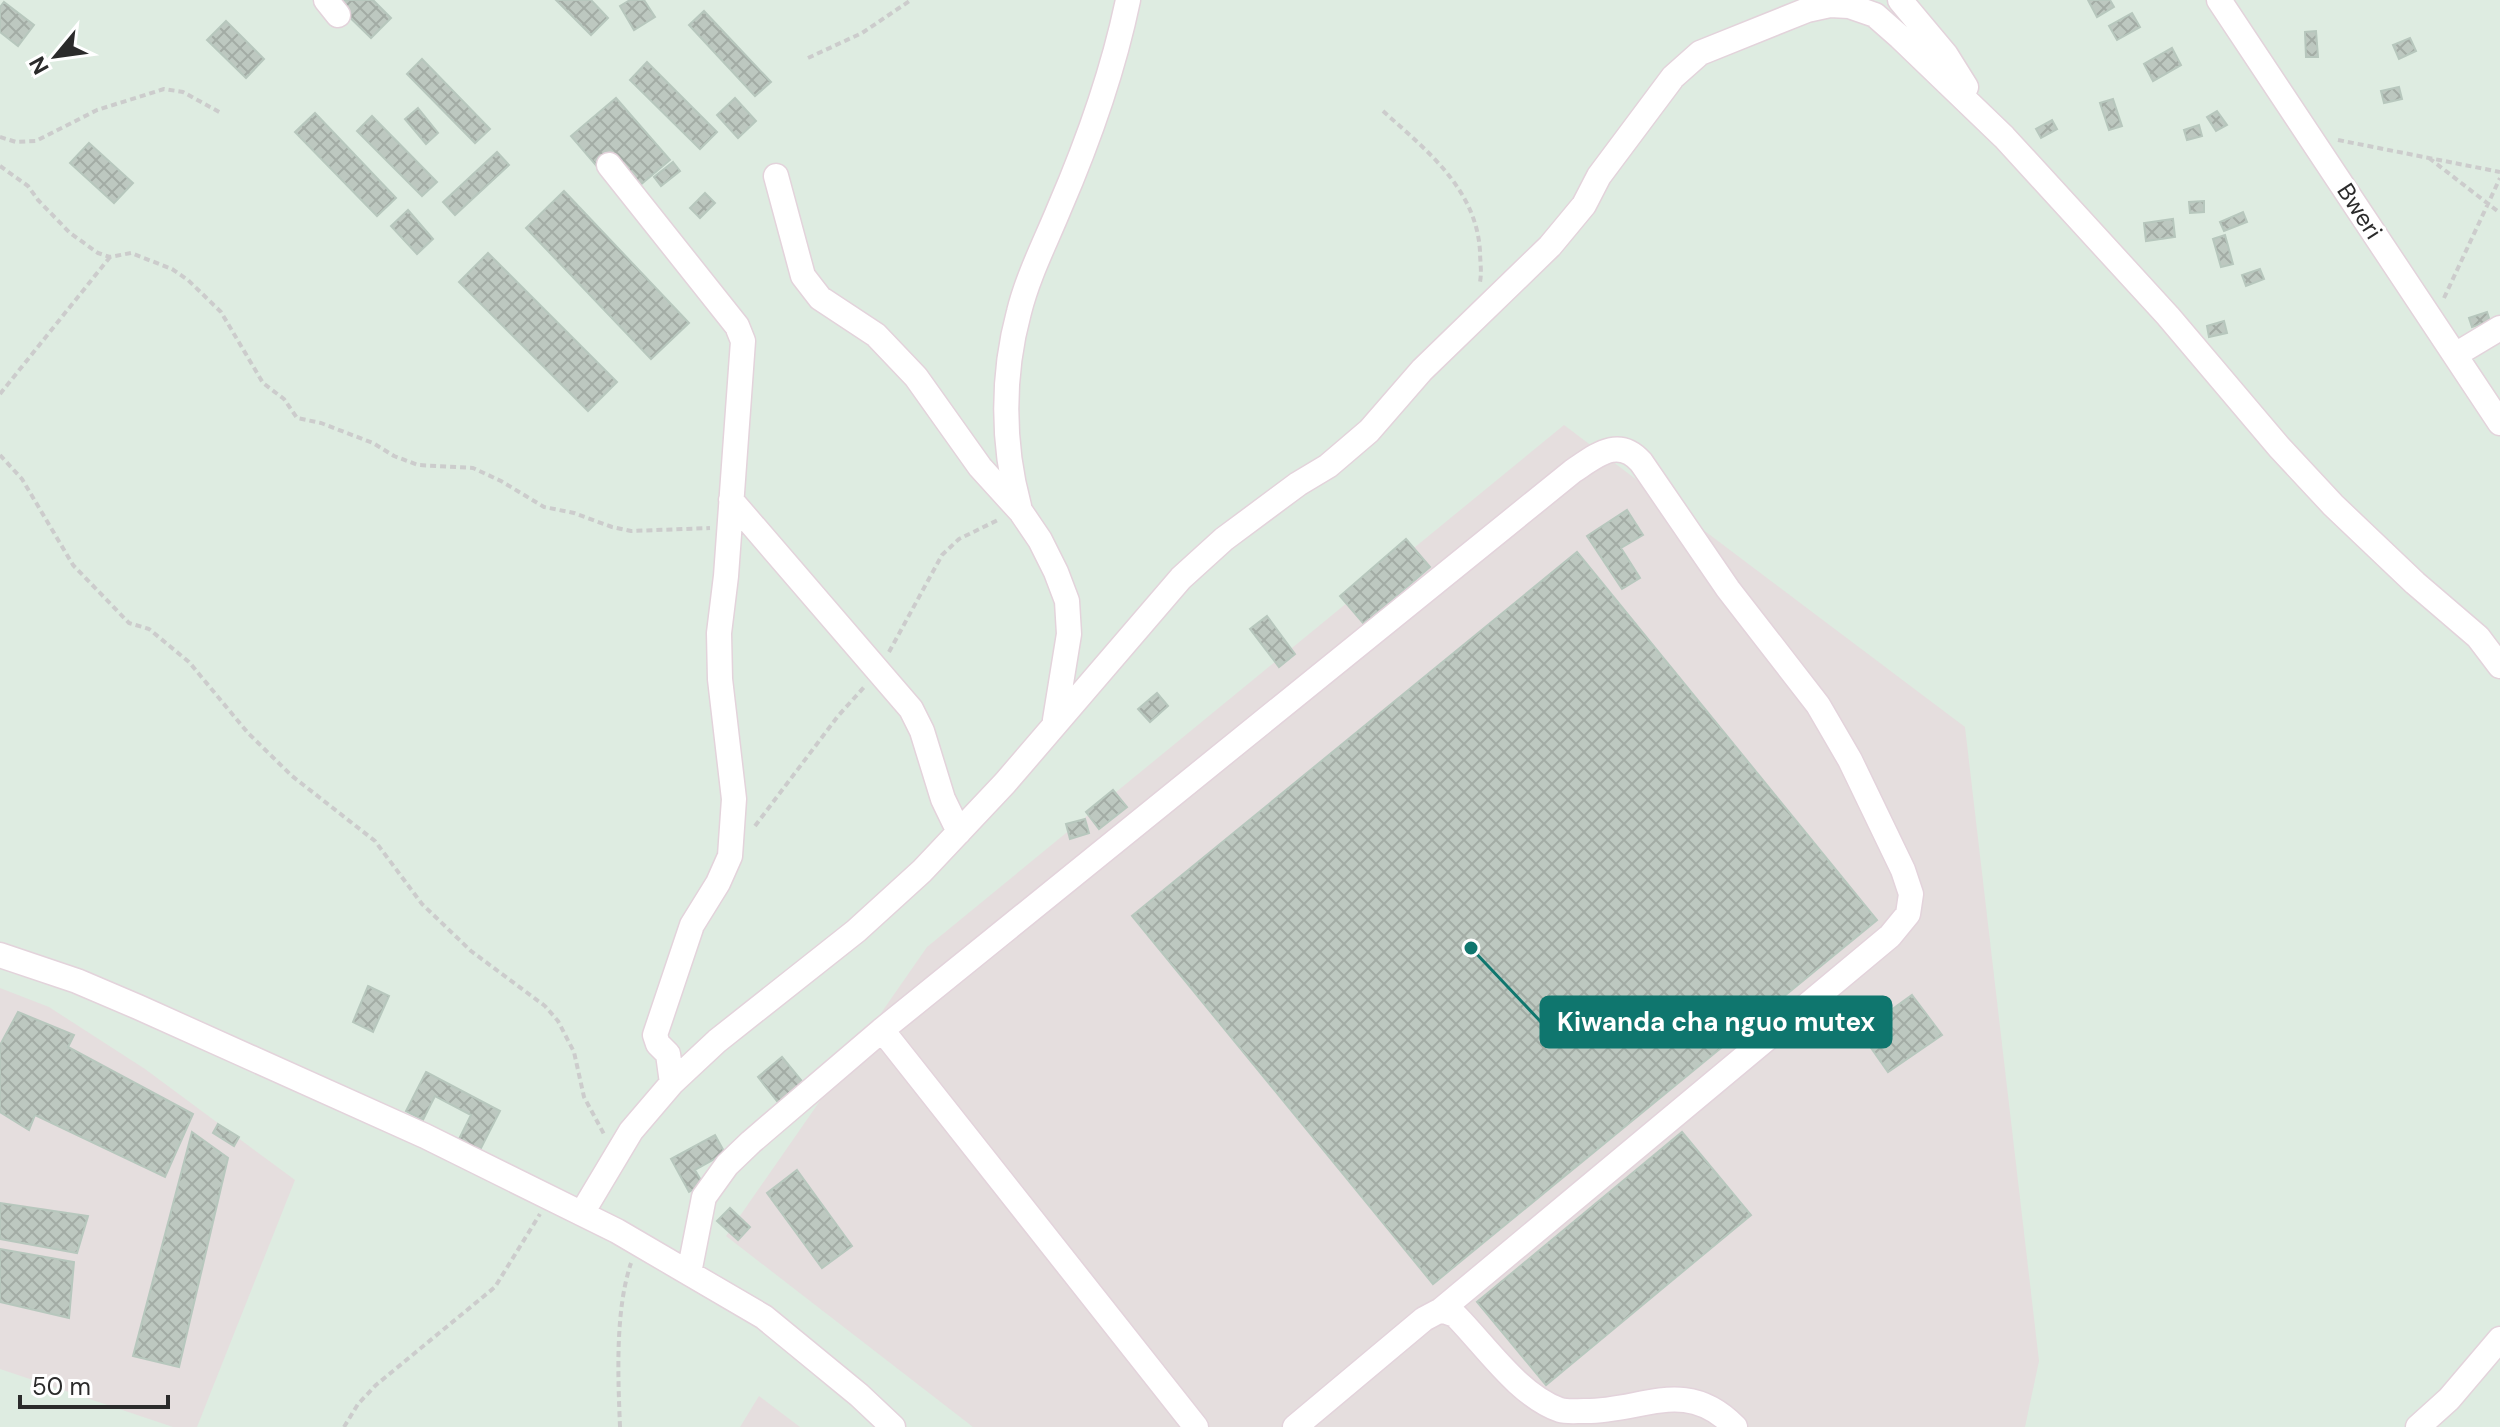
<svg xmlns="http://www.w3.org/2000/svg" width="2500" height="1427" viewBox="0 0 2500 1427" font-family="'DM Sans',sans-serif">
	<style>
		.industrial { fill: #e5dede }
		.building { fill: url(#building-cross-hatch); stroke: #b7c7bd; stroke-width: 2 }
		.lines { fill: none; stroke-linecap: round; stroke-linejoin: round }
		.minor-casing { stroke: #e3d3db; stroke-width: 27 }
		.path { stroke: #ccc; stroke-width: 4; stroke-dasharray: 6 4; stroke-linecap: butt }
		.minor { stroke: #fff; stroke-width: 24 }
		.labels { text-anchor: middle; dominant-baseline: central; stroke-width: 7; stroke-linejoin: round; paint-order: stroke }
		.street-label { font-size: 24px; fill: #2b2b2b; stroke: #fff }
		.leader { fill: none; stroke: #0f766e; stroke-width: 3 }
		.callout-dot { fill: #0f766e; stroke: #fff; stroke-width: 3 }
		.callout { fill: #0f766e; stroke: #0f766e; stroke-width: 3 }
		.callout-label { font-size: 26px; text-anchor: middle; font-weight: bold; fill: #fff }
	</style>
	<defs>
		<pattern id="building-cross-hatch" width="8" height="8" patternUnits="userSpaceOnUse" patternTransform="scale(2)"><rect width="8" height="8" fill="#bdc8c0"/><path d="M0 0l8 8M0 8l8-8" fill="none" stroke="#a3aca5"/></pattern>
	</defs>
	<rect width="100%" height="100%" fill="#deece1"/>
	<path class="industrial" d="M1564,425L1965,727L2039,1361L2025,1427H973L726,1236L927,947Z
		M0,988L49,1007L145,1069L295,1180L197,1427H173L0,1369Z
		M759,1396L800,1427H740Z"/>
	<path class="building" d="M332,0H373L391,18L371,38Z
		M556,0H591L608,18L591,35Z
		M630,0H644L655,17L634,30L620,6Z
		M2088,0H2110L2114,7L2097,17Z
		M4,2L34,25L18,46L0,32V7Z
		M704,11L771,82L755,96L689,25Z
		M2132,13L2140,27L2117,40L2109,26Z
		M226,21L264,59L246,78L207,40Z
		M2316,31L2318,57H2306L2305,32Z
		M2410,38L2416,51L2399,59L2393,45Z
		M2172,48L2181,65L2153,81L2144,64Z
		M422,59L490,129L475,143L407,74Z
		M647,62L717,132L700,149L630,80Z
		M2399,87L2402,99L2384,103L2381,91Z
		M616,98L670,160L638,187L606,177L571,136Z
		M735,98L756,121L738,138L717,115Z
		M2113,99L2122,126L2109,130L2100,103Z
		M418,108L438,133L426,144L405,119Z
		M2217,111L2227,125L2216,131L2207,117Z
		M315,113L396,198L377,216L295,132Z
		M372,116L437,182L422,196L357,131Z
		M2052,120L2057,129L2041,138L2036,129Z
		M2199,125L2202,136L2187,140L2184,130Z
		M89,143L133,183L114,203L70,163Z
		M497,152L509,165L455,215L443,202Z
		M673,162L680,171L661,186L654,177Z
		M564,191L689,323L651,359L526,228Z
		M705,193L715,203L700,218L690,208Z
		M2204,201V212L2190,213L2189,202Z
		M408,210L433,239L417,254L391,226Z
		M2243,212L2247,222L2224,231L2220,222Z
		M2173,219L2175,237L2146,241L2144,223Z
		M2225,235L2233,264L2221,267L2213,239Z
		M488,253L617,382L588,411L459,282Z
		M2260,269L2264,279L2246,286L2242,275Z
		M2487,312L2490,321L2472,327L2469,318Z
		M2224,321L2227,333L2209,337L2207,326Z
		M1627,510L1643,535L1621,548L1640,578L1622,589L1587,536Z
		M1406,539L1430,567L1364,624L1340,596Z
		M1577,552L1877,920L1433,1284L1132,916Z
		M1267,616L1295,654L1279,667L1250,629Z
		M1157,693L1168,706L1150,722L1138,709Z
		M1113,790L1127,807L1099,829L1086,812Z
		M1085,819L1089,833L1070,839L1066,824Z
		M368,986L389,996L373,1032L353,1022Z
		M1912,995L1942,1035L1888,1072L1855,1025L1887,1004L1891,1010Z
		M18,1012L74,1035L68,1047L193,1114L165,1177L35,1115L29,1130L0,1112V1045Z
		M782,1057L806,1086L781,1106L758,1077Z
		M426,1072L500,1111L480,1150L459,1139L471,1115L435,1096L423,1120L406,1111Z
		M218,1124L239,1137L234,1146L213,1133Z
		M192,1132L228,1158L179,1367L133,1356Z
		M1682,1132L1751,1215L1546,1385L1477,1302Z
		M715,1135L725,1153L695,1170L703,1184L689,1192L671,1159Z
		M797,1170L852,1246L822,1268L767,1193Z
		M0,1203L88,1216L77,1253L0,1239Z
		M730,1208L750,1227L738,1240L717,1221Z
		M0,1249L74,1262L69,1318L0,1302Z"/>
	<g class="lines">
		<g class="minor-casing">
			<path id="minor" d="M326,0L338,15
				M1900,0L1946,55L1966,87
				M2219,0L2500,423
				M609,165L737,326L743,341L726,576L719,633L720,679L734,799L730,856L718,883L692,925L655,1035L658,1044L668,1054L672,1083
				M776,176L803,276L820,298L876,335L916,377L980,467L1021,512L1040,540L1056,572L1067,601L1069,634L1055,720
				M2455,355L2500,328
				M731,500L911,709L922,731L943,799L959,832
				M1019,506C1002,444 1002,374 1019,312C1028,276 1045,243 1059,209C1088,142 1113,72 1128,0
				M0,955L77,981L138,1007L425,1136L617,1231L764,1317L859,1395L893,1427
				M882,1030L1196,1427
				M582,1213L631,1131L672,1083L717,1041L856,931L922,871L1005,783L1181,578L1224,539L1298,484L1328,466L1369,431L1422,370L1550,246L1584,205L1599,176L1673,77L1700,53L1807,10L1830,5L1849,6L1875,15L1900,37L2004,137L2168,316L2279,447L2333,505L2415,583L2478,637L2500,666
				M689,1273L704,1197L727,1165L751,1142L882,1030L1573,471C1596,456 1618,436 1641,462L1728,589L1818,705L1850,760L1903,870L1911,894L1908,914L1890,936L1441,1310
				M1295,1427L1424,1319L1441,1310L1455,1315C1485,1345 1519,1396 1560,1410C1567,1412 1576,1411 1584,1411C1642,1412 1685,1376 1735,1427
				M2418,1427L2449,1399L2500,1339"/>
		</g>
		<path class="path" d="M808,58L862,33L911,0
			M1383,111C1426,150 1476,188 1480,251C1480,261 1482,272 1480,282
			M0,137L16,142L36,141L97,110L164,89L183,92L221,113
			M2338,140L2500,172
			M2429,158L2500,213
			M0,166L28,186L38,200L70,233L98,253L110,257L131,253L172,269L188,280L221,312L263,383L284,399L297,418L321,423L373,443L394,456L418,465L473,468L501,481L544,507L574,513L612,527L631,531L710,528
			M2444,298L2500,178
			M0,394L110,257
			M0,455L22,479L73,565L129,623L149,629L189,662L248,733L292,776L375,841L422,904L471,951L545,1006L558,1021L574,1052L584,1097L605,1136
			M889,652L942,555L959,539L1000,519
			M755,826L838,716L866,685
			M344,1427L358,1404L376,1385L495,1287L540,1214
			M620,1427C618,1376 615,1311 631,1263"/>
		<use href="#minor" class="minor"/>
	</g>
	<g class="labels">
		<g class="street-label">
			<text transform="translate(2360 211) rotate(57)">Bweri</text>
		</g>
	</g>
	<path class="leader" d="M1471 948L1541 1022"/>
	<circle class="callout-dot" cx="1471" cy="948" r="8"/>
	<rect class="callout" x="1541" y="997" width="350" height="50" rx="8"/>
	<g class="callout-label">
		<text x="1716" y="1031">Kiwanda cha nguo mutex</text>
	</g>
	<g transform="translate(56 56) rotate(241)" stroke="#ffffff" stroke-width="6" paint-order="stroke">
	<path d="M0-6L14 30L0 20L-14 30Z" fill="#2b2b2b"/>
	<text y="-12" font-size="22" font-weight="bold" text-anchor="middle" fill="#2b2b2b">N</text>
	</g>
	<path d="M20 1395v12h148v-12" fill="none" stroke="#2b2b2b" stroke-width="4"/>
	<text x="32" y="1395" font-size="24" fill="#2b2b2b" stroke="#ffffff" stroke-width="6" paint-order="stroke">50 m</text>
</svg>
